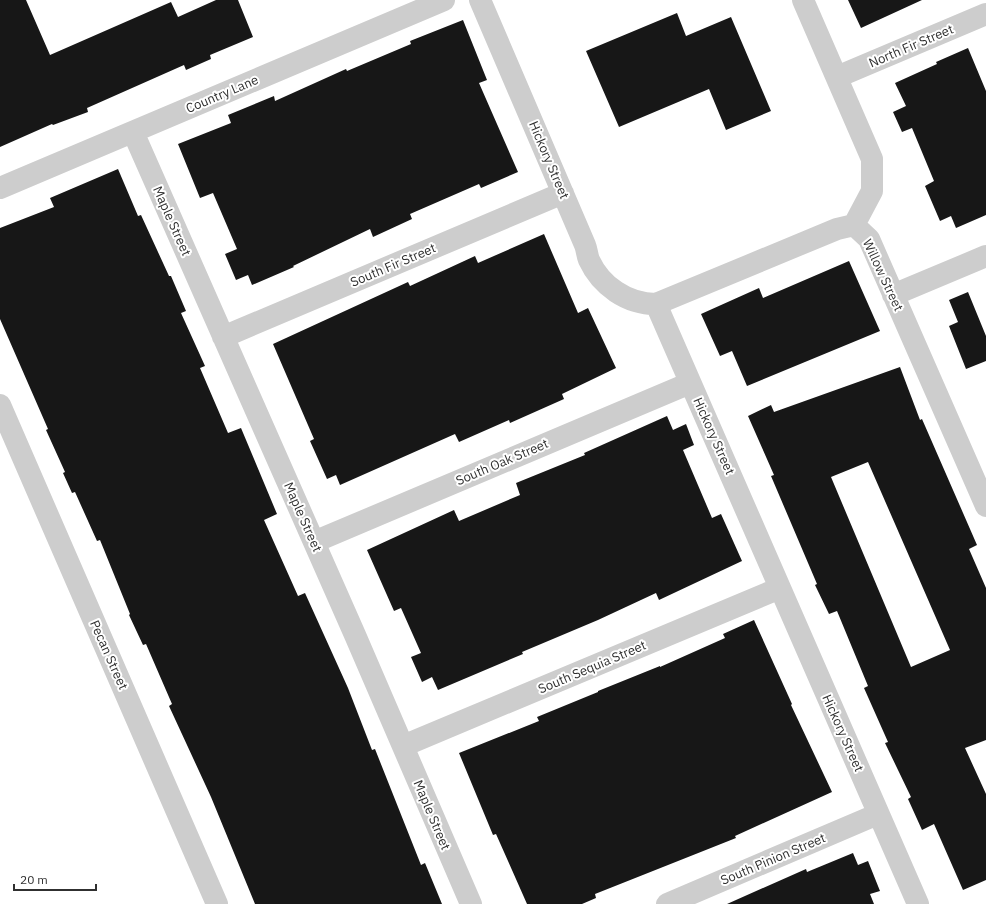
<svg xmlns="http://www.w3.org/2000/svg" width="986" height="904" viewBox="0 0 986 904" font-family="'IBM Plex Sans',sans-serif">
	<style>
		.building { fill: #171717; fill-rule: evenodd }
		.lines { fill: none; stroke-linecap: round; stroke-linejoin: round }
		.street { stroke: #cdcdcd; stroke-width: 22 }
		.labels { text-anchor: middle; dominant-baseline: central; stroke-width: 4; stroke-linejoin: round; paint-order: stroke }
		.street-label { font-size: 13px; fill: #303030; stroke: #fff }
	</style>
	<rect width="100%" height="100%" fill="#fff"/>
	<path class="building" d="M0,0H26L50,55L171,2L178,17L216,0H238L253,37L210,55L211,59L186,70L184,65L87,108L88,112L53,125L52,124L0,147Z
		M848,0H922L861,28Z
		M677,13L686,36L731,17L771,111L726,130L709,89L619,127L586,51Z
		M463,20L487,80L479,83L518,172L481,188L479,184L410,214L412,219L373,237L370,229L293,266L294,267L252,285L248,275L236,280L225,254L237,249L213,193L200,198L178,144L231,123L228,115L274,96L275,101L346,69L347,71L411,44L410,41Z
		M968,48L986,91V215L956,228L951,216L940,221L925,186L934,181L912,128L902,132L893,112L906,106L895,83L937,64L936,62Z
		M118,169L138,216L141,215L169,276H171L186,311L181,313L205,366L200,368L228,433L241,428L277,514L264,520L298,596L305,593L348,688L372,750L375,749L421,865L425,863L442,904H255L211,797L169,706L172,704L146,644L143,645L129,615L130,614L100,540L97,541L75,492L72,493L63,473L65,472L46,430L48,429L0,319V228L54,207L50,198Z
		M544,234L578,313L588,308L616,368L562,394L564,399L510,423L509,420L459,442L455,434L340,485L336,475L327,479L310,441L314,439L273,344L408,282L410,286L475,256L478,263Z
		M849,261L880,331L747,386L732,351L720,356L701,314L759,288L763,298Z
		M968,292L986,336V361L966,369L949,326L958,322L949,300Z
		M900,367L920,420L922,419L977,545L969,549L986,588V740L965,748L986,794V880L963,890L934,824L922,830L908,799L911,797L885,743L888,742L864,688L868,686L837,611L829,614L815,585L817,584L771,476L774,475L748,416L771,405L774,412ZM868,462L950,650L911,667L831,477Z
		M667,416L673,430L686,424L694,445L683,450L712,518L721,514L742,561L659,600L656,593L598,620L522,652L523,654L438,690L432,677L422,682L411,657L421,653L401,608L394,611L367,550L454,510L459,521L520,495L516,483L585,455L584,453Z
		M754,620L792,704L791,705L832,792L735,836L736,838L595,894L596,898L582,904H527L496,834L493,835L459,753L539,721L537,717L598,692V691L660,666V667L725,638L723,634Z
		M853,853L858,865L868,861L880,891L870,894L874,904H727L806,869L807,872Z"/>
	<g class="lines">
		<path class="street" d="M480,0L585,245C587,250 587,255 589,260C601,286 627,304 656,304L918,904
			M803,0L872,159V191L854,225
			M837,77L986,14
			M133,132L355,635L471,904
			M0,188L444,0
			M854,225L869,239L986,506
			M893,295L986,256
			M656,304L837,229L854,225
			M223,337L563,193
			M0,405L217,904
			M314,542L690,383
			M403,746L780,588
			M667,904L878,814"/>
	</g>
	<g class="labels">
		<g class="street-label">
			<text transform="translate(911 46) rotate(-23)">North Fir Street</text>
			<text transform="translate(222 94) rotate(-23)">Country Lane</text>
			<text transform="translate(549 160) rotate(67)">Hickory Street</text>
			<text transform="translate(172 221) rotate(66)">Maple Street</text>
			<text transform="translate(393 265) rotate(-23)">South Fir Street</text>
			<text transform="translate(883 275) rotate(65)">Willow Street</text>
			<text transform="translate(714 436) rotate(66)">Hickory Street</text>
			<text transform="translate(502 462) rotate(-23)">South Oak Street</text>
			<text transform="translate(303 517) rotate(66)">Maple Street</text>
			<text transform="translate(109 655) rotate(66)">Pecan Street</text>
			<text transform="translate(592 667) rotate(-23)">South Sequia Street</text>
			<text transform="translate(843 733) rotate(66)">Hickory Street</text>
			<text transform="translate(432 815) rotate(67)">Maple Street</text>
			<text transform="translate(773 859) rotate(-23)">South Pinion Street</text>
		</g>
	</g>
	<path d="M14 884v6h82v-6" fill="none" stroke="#303030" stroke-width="2"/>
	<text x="20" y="884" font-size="12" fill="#303030" stroke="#ffffff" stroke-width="3" paint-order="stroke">20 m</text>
</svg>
